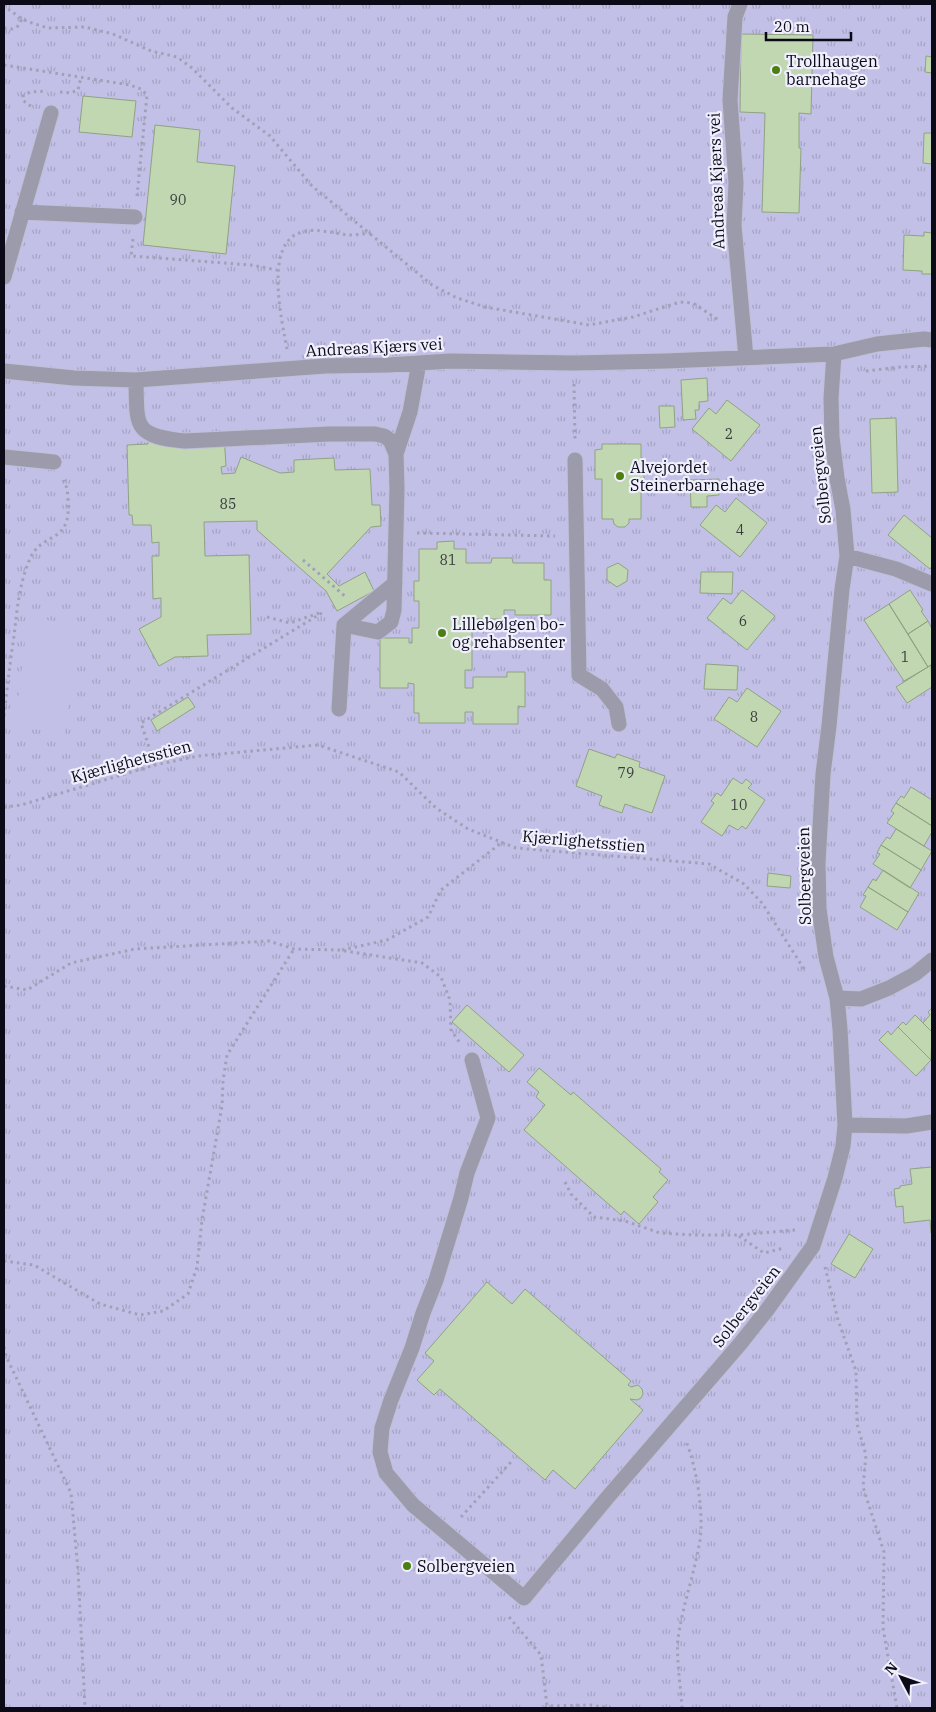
<svg xmlns="http://www.w3.org/2000/svg" width="936" height="1712" viewBox="0 0 936 1712" font-family="'IBM Plex Serif',serif">
	<style>
		.park { fill: url(#park-tufts) }
		.pitch { fill: #c2c0e6 }
		.building { fill: #c0d7b1; stroke: #90a283 }
		.lines { fill: none; stroke-linecap: round; stroke-linejoin: round }
		.minor-casing { stroke: #bfbfd9; stroke-width: 17 }
		.path { stroke: #a1a0b8; stroke-width: 3; stroke-dasharray: 2.5 4; stroke-linecap: butt }
		.minor { stroke: #9c9bab; stroke-width: 15 }
		.poi-dot { fill: #4c7f11; stroke: #f0effe; stroke-width: 2 }
		.labels { text-anchor: middle; dominant-baseline: central; stroke-width: 4.5; stroke-linejoin: round; paint-order: stroke }
		.number-label { font-size: 14px; fill: #383d3d }
		.poi-label { font-size: 16px; fill: #0b0a16; stroke: #f0effe; text-anchor: start }
		.street-label { font-size: 16px; fill: #0b0a16; stroke: #f0effe }
	</style>
	<defs>
		<pattern id="park-tufts" width="24" height="20" patternUnits="userSpaceOnUse" patternTransform="scale(1.25)"><rect width="24" height="20" fill="#c2c0e6"/><path d="M3 7l-1-3M5 7V3M7 7l1-3M15 17l-1-3M17 17v-4M19 17l1-3" fill="none" stroke="#a5a4c5"/></pattern>
	</defs>
	<rect width="100%" height="100%" fill="#e1e1fe"/>
	<path class="park" d="M4,4H932V1708H4Z"/>
	<path class="pitch" d="M28,617L79,625L65,734L15,726Z"/>
	<path class="building" d="M741,34L813,35L811,114L799,113V148H801L799,213L762,212L765,113L740,112Z
		M926,56L932,57V73L925,72Z
		M83,96L136,101L132,137L79,132Z
		M155,125L200,130L197,162L235,166L226,254L143,245Z
		M924,133H932V164L923,163Z
		M924,232L932,233V274H922V271L903,270L904,235L924,236Z
		M707,378L708,401L699,402V410H695L696,419L683,420L681,380Z
		M727,400L760,425L731,461L692,429L709,408L716,414Z
		M659,406H674L675,427L660,428Z
		M896,418L898,492L872,493L870,419Z
		M224,435L226,466L221,467L222,474L235,473L241,457L280,473L294,472V460L334,458L335,470L370,469L372,505H380L381,526L371,527L327,574L339,586L365,572L374,591L337,611L326,591L257,530V521L204,522L205,556L249,555L251,634L207,635L208,656L175,657L159,666L139,629L161,617V598L153,599L152,556H159V542L152,543L151,525H133L132,515H129L127,445L148,444V438Z
		M602,444H641V458H644V479H641V519H629V523L625,527H618L614,524L613,519H602V479H595V450L602,449Z
		M719,479V495L707,496V507H691L690,480Z
		M736,498L767,523L740,557L700,525L716,505L725,512Z
		M904,515L932,538V566L930,569L888,535Z
		M454,541V549H466V563H491L492,558H512L513,563H544V580H551V615H515V610H504V619H466V628H472V670H465V688H473V677H507V672H525V707L518,706V724H473V712H465V723H419V713H414V684L408,683V688H380V638H409V643H412V628H419V601H414V581H419V549H437V542Z
		M618,563L628,570L627,581L617,587L607,580V568Z
		M701,572H733L732,594L700,593Z
		M742,590L775,616L747,650L707,618L723,598L731,604Z
		M910,590L923,610L921,611L928,621L908,634L889,604Z
		M889,604L928,667L904,681L864,620Z
		M928,621L932,629V666L931,665L928,667L908,634Z
		M706,664L738,666L737,690L704,689Z
		M931,665L932,687L907,703L896,687Z
		M747,688L781,711L757,747L714,719L729,697L737,702Z
		M188,697L195,707L157,731L151,720Z
		M589,749L615,758L617,754L640,762L639,767L665,776L652,813L625,804L622,813L599,805L602,796L576,786Z
		M733,778L742,784L746,779L752,784L748,788L765,800L746,829L742,826L738,830L729,825L722,836L701,822L714,803L711,801L717,793L721,796Z
		M911,787L932,800V826L896,803L901,796L904,798Z
		M896,803L932,826V832L924,846L887,823L894,813L891,811Z
		M896,829L932,851L921,870L881,845L887,837L890,839Z
		M881,845L921,870L910,888L873,864L880,854L877,853Z
		M883,870L919,893L908,912L868,887L873,879L876,881Z
		M768,873L791,876L790,888L767,886Z
		M868,887L908,912L897,930L860,907L866,896L863,895Z
		M467,1005L524,1055L509,1072L452,1022Z
		M932,1008V1032L923,1023L930,1015L928,1012Z
		M915,1015L932,1032L931,1060L898,1027L903,1022L906,1025Z
		M898,1027L931,1060L916,1076L879,1040L888,1031L891,1035Z
		M539,1068L571,1095L573,1092L661,1169L659,1172L668,1180L653,1197L658,1202L639,1224L624,1211L621,1215L524,1130L545,1105L536,1097L539,1092L527,1082Z
		M932,1167V1233H931L930,1220L904,1223L903,1206L896,1207L894,1189L900,1188V1186L912,1184L910,1169Z
		M849,1234L873,1249L855,1278L831,1264Z
		M487,1282L512,1304L525,1289L631,1381L628,1385L631,1387L638,1385L642,1389L643,1394L641,1398L637,1400L630,1399L643,1410L575,1489L553,1470L545,1480L440,1389L434,1395L417,1380L434,1361L425,1353Z"/>
	<g class="lines">
		<g class="minor-casing">
			<path id="minor" d="M740,4L735,17L730,100L736,183L734,226L746,358
				M22,212L135,217
				M4,277L51,113
				M4,371L74,378L136,380L325,366L388,365L450,361L574,363L666,361L834,354L877,344L924,339L932,340
				M136,380C137,427 133,436 185,441L329,434H375L384,436L390,440L396,454L397,489L394,610L391,622L378,632L344,625
				M396,454L410,412L419,363
				M4,457L54,462
				M575,460L579,675L602,689L616,707L619,724
				M847,556L896,569L932,584
				M339,709L344,625L395,583
				M837,998L861,999L889,988L915,974L932,960
				M472,1060L488,1118L467,1173L461,1198L436,1280L423,1313L412,1348L391,1400L382,1428L380,1452L386,1473L413,1505L524,1598L607,1498L740,1344L767,1310L813,1246L835,1178L843,1146L845,1125L840,1029L837,998L826,957L819,909L818,863L823,774L829,726L842,589L847,556L843,510L837,478L832,437L831,398L834,354
				M845,1125L906,1126L932,1122"/>
		</g>
		<path class="path" d="M4,4L8,9L22,19L32,23L48,28L85,27L113,34L151,51L177,57L192,68L232,108L270,136L312,186L432,285L457,298L485,307L589,325L633,317L680,302L693,303L720,321
			M4,28L12,29L18,26L22,19
			M4,65L130,85L141,89L147,95L137,196
			M60,92L71,93L78,90L81,77
			M31,106L27,104L23,100V96L30,92L47,91
			M133,239L131,256L251,265L277,270
			M287,349C282,321 263,242 302,232C317,228 332,233 348,235C355,235 363,234 371,233
			M866,371L901,367L932,366
			M574,384L575,440
			M417,533L555,536
			M303,560L346,597
			M267,617L290,623L319,613
			M4,716C7,689 10,663 14,636C17,611 19,585 29,561C41,530 71,546 68,502C68,494 67,487 64,480
			M155,765L141,723L325,611
			M4,807L21,805L155,765L198,756L318,745L399,772L436,808L468,829L516,848L709,864L744,884L762,903L806,972
			M342,950L387,940L428,917L441,890L501,843
			M4,986L27,990L71,963L135,949L269,941L294,949L339,950L422,963L441,977L450,1000L451,1030L460,1043
			M565,1182L571,1194L594,1217L625,1221L660,1233L694,1235H738L795,1230
			M739,1236L764,1253L784,1248
			M4,1261L34,1265L100,1304L140,1315L163,1311L188,1294L197,1267L202,1220L222,1106L223,1081L227,1055L294,949
			M825,1267L838,1320L856,1371L857,1424L866,1455L863,1487L884,1552L883,1628L897,1708
			M4,1347L6,1356L71,1493L78,1570L85,1708
			M461,1517L511,1462
			M509,1617L541,1655L547,1706
			M545,1708L547,1706L590,1705L611,1708
			M682,1708C681,1689 676,1658 678,1639C682,1608 693,1578 699,1546C705,1517 697,1469 686,1441"/>
		<use href="#minor" class="minor"/>
	</g>
	<g class="poi-dot">
		<circle cx="776" cy="70" r="5"/>
		<circle cx="620" cy="476" r="5"/>
		<circle cx="442" cy="633" r="5"/>
		<circle cx="407" cy="1566" r="5"/>
	</g>
	<g class="labels">
		<g class="number-label">
			<text x="178" y="200">90</text>
			<text x="729" y="434">2</text>
			<text x="228" y="504">85</text>
			<text x="740" y="530">4</text>
			<text x="448" y="560">81</text>
			<text x="743" y="621">6</text>
			<text x="905" y="657">1</text>
			<text x="754" y="717">8</text>
			<text x="626" y="773">79</text>
			<text x="739" y="805">10</text>
		</g>
		<g class="poi-label">
			<text x="786" y="61">Trollhaugen<tspan x="786" dy="18">barnehage</tspan></text>
			<text x="630" y="467">Alvejordet<tspan x="630" dy="18">Steinerbarnehage</tspan></text>
			<text x="452" y="624">Lillebølgen bo-<tspan x="452" dy="18">og rehabsenter</tspan></text>
			<text x="417" y="1566">Solbergveien</text>
		</g>
		<g class="street-label">
			<text transform="translate(716 181) rotate(-92)">Andreas Kjærs vei</text>
			<text transform="translate(374 347) rotate(-3)">Andreas Kjærs vei</text>
			<text transform="translate(820 475) rotate(-96)">Solbergveien</text>
			<text transform="translate(131 761) rotate(-15)">Kjærlighetsstien</text>
			<text transform="translate(584 841) rotate(5)">Kjærlighetsstien</text>
			<text transform="translate(804 876) rotate(-91)">Solbergveien</text>
			<text transform="translate(746 1306) rotate(-52)">Solbergveien</text>
		</g>
	</g>
	<rect width="936" height="1712" fill="none" stroke="#0b0a16" stroke-width="10"/>
	<g transform="translate(901 1677) rotate(311)" stroke="#f0effe" stroke-width="4" paint-order="stroke">
	<path d="M0-4L9 19L0 12L-9 19Z" fill="#0b0a16"/>
	<text y="-8" font-size="14" font-weight="bold" text-anchor="middle" fill="#0b0a16">N</text>
	</g>
	<path d="M766 32v8h85v-8" fill="none" stroke="#0b0a16" stroke-width="2.5"/>
	<text x="774" y="32" font-size="15" fill="#0b0a16" stroke="#f0effe" stroke-width="4" paint-order="stroke">20 m</text>
</svg>
